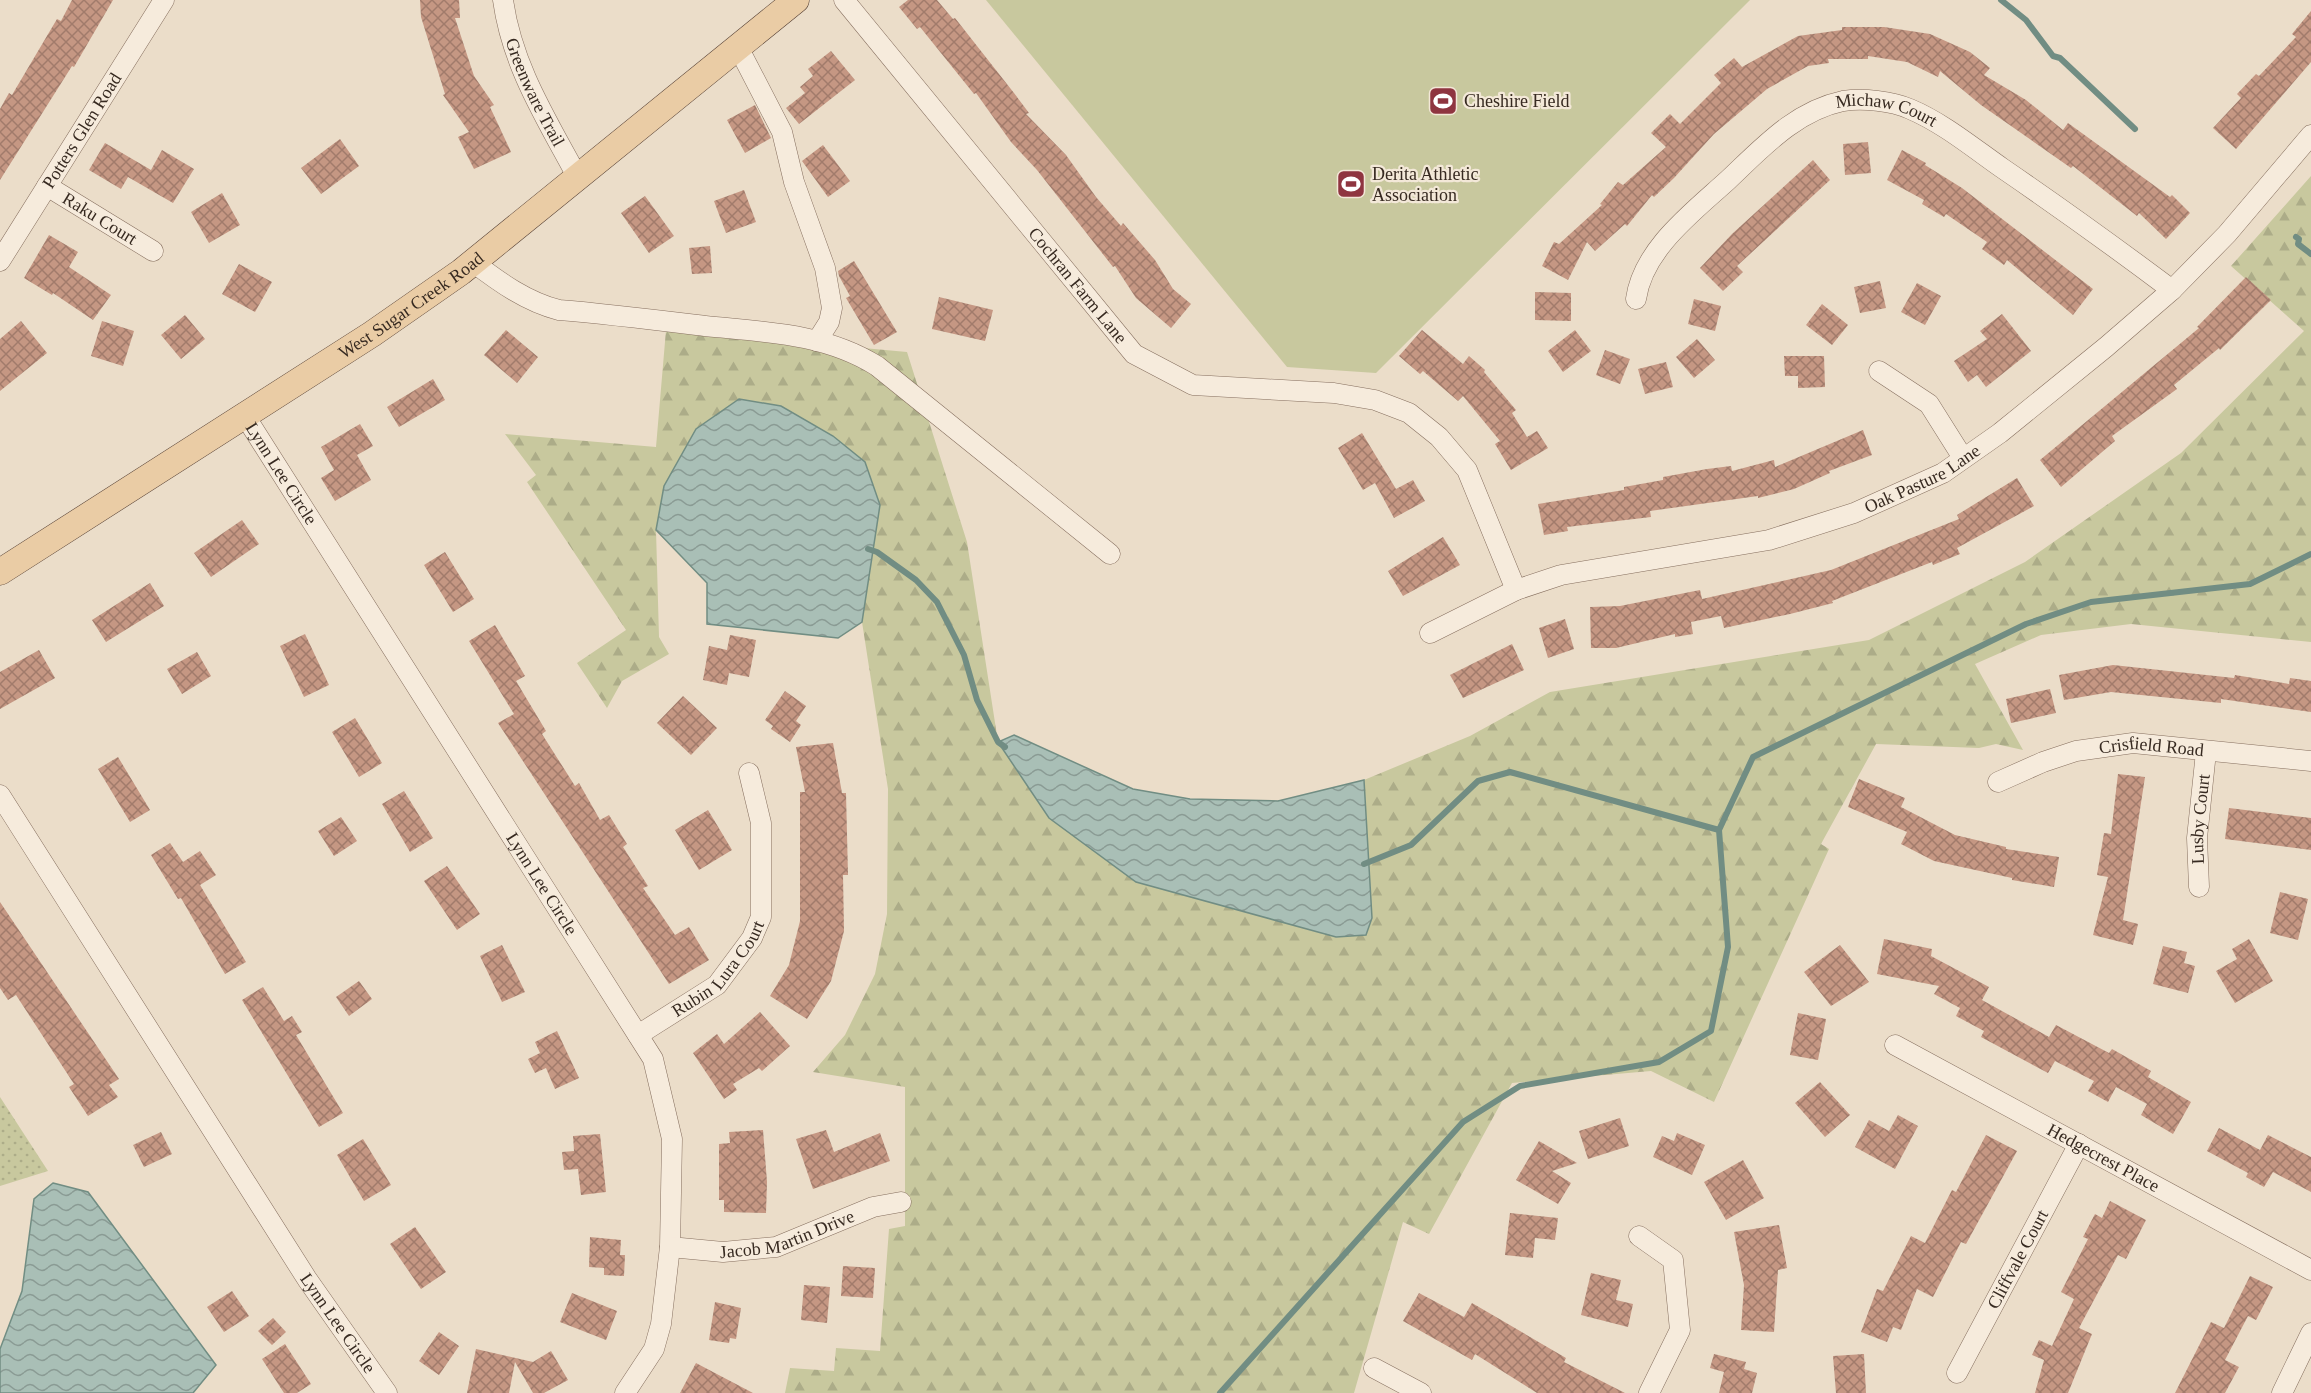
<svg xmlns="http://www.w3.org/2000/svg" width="2311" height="1393" viewBox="0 0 2311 1393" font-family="'Times New Roman',serif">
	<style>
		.grass { fill: url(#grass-dots) }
		.forest { fill: url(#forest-firs) }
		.garden { fill: #c8c89e }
		.water { fill: url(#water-waves); stroke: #718d83; stroke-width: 1.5 }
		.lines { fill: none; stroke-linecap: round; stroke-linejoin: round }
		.stream { stroke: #718d83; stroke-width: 6 }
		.building { fill: url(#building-cross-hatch) }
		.minor-casing { stroke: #866f5f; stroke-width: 21 }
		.major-casing { stroke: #543e33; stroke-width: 27 }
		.minor { stroke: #f6ebdc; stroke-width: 20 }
		.major { stroke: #eacca5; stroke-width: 26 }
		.labels { text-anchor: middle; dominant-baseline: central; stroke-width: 4.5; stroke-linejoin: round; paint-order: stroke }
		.street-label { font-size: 18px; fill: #372a21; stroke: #f3e8d8 }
		.poi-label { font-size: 18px; fill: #372a21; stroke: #f3e8d8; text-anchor: start }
	</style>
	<defs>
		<pattern id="grass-dots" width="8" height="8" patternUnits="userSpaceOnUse" patternTransform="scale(1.5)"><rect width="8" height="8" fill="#c8c89e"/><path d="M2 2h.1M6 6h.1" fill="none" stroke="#acac88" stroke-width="1.8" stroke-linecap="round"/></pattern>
		<pattern id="forest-firs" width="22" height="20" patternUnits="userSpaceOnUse" patternTransform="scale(1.5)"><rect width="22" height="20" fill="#c8c89e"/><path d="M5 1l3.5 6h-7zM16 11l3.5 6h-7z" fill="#acac88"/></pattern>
		<pattern id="water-waves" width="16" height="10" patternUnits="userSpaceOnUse" patternTransform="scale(1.5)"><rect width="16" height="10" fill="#a9bfb6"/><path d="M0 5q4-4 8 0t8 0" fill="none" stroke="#8a9b94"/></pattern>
		<pattern id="building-cross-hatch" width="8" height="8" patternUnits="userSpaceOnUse" patternTransform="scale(1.5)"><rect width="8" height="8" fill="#c59783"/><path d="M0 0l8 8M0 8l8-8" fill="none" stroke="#a17b6b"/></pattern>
	</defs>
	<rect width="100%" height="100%" fill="#ebddc9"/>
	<path class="grass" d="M0,1097L48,1171L0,1186Z"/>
	<path class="forest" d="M2311,176V642L2131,624L2041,635L1975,664L2023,750L1996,744L1979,748L1876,744L1821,844L1829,849L1714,1102L1651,1071L1512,1083L1429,1234L1403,1222L1354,1393H785L790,1368L834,1371L836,1348L880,1351L889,1229L905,1226V1087L813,1072L845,1035L875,974L887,914L888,789L862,622L880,505L656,530L659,637L669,654L622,681L607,708L577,663L626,630L527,482L536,475L505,434L656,447L666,330L907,352L967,542L998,742L1049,818L1136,882L1336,937L1366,935L1372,918L1364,780L1470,736L1550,692L1869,640L2025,562L2181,453L2304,331L2231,266Z"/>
	<path class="garden" d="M986,0H1750L1376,373L1287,367Z"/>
	<path class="water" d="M739,399L781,406L833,436L865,462L880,505L862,622L838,638L707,624V583L656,530L664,486L696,429Z
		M1014,735L1133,789L1190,799L1278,801L1364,780L1372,918L1366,935L1336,937L1136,882L1049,818L998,742Z
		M53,1183L88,1192L216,1365L193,1393H0V1349L22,1291L34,1199Z"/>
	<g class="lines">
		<path class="stream" d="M2001,0L2026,20L2053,56L2060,58L2135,129
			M2296,237L2299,239L2298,244L2311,254
			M868,549L877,552L916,580L937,602L964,655L977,700L998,742L1005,747
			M1364,864L1411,845L1478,781L1510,772L1719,830
			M1220,1393L1463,1122L1520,1086L1659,1062L1711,1031L1728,947L1719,830L1753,757L2026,624L2091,602L2250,584L2311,554"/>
	</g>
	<path class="building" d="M72,0H113L74,67L72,66L0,180V109L9,93L12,95L57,19L61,21Z
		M420,0H459L460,18H455L474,76L494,105L490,107L511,152L474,169L458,137L469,132L443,95L445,94L421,17Z
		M908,0H937L953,19L955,18L1014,93L1029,113L1026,114L1066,155L1096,197L1121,226L1123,223L1155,260L1173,289L1191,304L1171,328L1136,298L1115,266L1113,267L1037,170L1011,142L976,93L974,94L920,27L917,29L899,7Z
		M2311,11V62L2236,149L2213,128L2241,98L2237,94L2256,74L2259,76L2296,37L2292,34Z
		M1842,27H1884L1930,34L1970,52L1990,68L1984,75L2026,100L2063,130L2068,123L2170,197L2172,195L2190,213L2166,239L2139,213L2137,216L2073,166L2071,168L1981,105L1940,71L1938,77L1907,62L1868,56V59H1828L1829,63L1808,66L1767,89L1714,134L1674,178L1654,197L1652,195L1627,226L1625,224L1595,251L1587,242L1568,280L1542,266L1554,242L1559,244L1602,205L1600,204L1618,182L1623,185L1666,147L1651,133L1670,114L1680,124L1721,83L1714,75L1734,58L1742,67L1798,36L1842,30Z
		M831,51L855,80L799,124L786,108L805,93L800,87L813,76L808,69Z
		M755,105L771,138L745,153L727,120Z
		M340,139L359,166L321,194L301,168Z
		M1868,142L1871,173L1845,175L1843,144Z
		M105,143L151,170L162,150L194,169L173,203L128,177L121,189L89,170Z
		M823,145L850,181L828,197L802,161Z
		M1902,150L1926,163L1925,165L1962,188L2093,289L2073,315L2007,260L2004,265L1982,249L1987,242L1946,214L1944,217L1922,204L1924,200L1887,180Z
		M1813,160L1830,180L1737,266L1743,272L1723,291L1700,268L1732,234Z
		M744,190L756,222L726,233L714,201Z
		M222,193L240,225L209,243L191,212Z
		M645,196L674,236L649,253L621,213Z
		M49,235L78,252L69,267L111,295L93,320L53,293L52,295L24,278Z
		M710,246L712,273L692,274L689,248Z
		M854,261L897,332L874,345L846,298L850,296L839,276L838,271Z
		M239,264L272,282L255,312L222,294Z
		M2246,277L2271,300L2220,350L2219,348L2174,385L2177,389L2112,436L2115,441L2061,487L2040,460L2199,328L2197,327Z
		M1880,281L1886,308L1860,313L1854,287Z
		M1917,283L1941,296L1925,325L1901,312Z
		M1535,292L1571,293V321L1535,320Z
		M939,297L993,310L985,341L932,329Z
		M1694,299L1721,306L1715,331L1688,324Z
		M1822,304L1848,325L1832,345L1806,325Z
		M2002,314L2031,351L1986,387L1977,375L1968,382L1954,361L1987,339L1980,331Z
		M185,315L205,339L181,359L161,335Z
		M21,321L47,353L0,391V339Z
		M102,321L134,331L123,366L91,356Z
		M506,330L538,357L517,383L484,355Z
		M1422,330L1463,364L1469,356L1485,370L1484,372L1516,410L1512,413L1527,437L1537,431L1548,448L1511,470L1495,444L1500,441L1463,396L1458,401L1423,371L1420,374L1399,356Z
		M1575,330L1591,351L1563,372L1548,351Z
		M1697,339L1715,360L1694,378L1676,357Z
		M1605,350L1630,359L1620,384L1596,375Z
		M1784,356H1824L1825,387L1798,388V376H1785Z
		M1666,362L1673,387L1645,394L1638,369Z
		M433,379L445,400L399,427L387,407Z
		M360,424L373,446L357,455L371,480L335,501L321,478L334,470L321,447Z
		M1863,430L1872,455L1829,471L1830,473L1794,489L1758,498V496L1650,511L1651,517L1567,527L1568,531L1544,535L1538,504L1624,490V487L1663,480V477L1707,469L1731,466L1732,471L1774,460L1775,467Z
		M1362,433L1396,489L1413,480L1425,501L1394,518L1375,483L1363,490L1338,448Z
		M2017,478L2034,506L1957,548L1960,554L1933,565L1932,562L1832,601L1833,603L1790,614L1724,628L1721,616L1691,622L1693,634L1675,637V634L1616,648H1591L1590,607L1620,606L1700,590L1702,599L1831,570L1959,519L1957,515Z
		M242,520L259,544L211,577L194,553Z
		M1443,537L1460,565L1403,596L1388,571Z
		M445,552L474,599L453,612L424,565Z
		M150,583L164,606L106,642L92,620Z
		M1565,619L1574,649L1548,658L1539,628Z
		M495,625L525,676L516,681L546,731L542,734L575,786L579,783L600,820L609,815L627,844L623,847L648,886L643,888L675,935L689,927L709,960L669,984L498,723L514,714L469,641Z
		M305,634L329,685L304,697L280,646Z
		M730,635L756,640L749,677L729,673L727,685L703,680L709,646L727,650Z
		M1512,644L1524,670L1463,698L1450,675Z
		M39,650L55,678L0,709V672Z
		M197,652L211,676L182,694L167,669Z
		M2113,665L2234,678L2235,675L2289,684L2290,678L2311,681V712L2221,699V703L2111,692L2064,700L2059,675Z
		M2050,689L2056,713L2011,723L2006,699Z
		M785,691L806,706L796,721L801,725L790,742L771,729L773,726L765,720Z
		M683,696L717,728L691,755L657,723Z
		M355,718L382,763L359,777L332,732Z
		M833,743L842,793H846L848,875H843L844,931L831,981L807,1019L770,996L789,965L800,921V792H805L796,747Z
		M118,757L150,810L130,822L98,769Z
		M2118,774L2145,777L2123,920L2138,924L2133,945L2093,935L2108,877L2097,875L2104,833L2111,834Z
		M1859,779L1905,798L1901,807L1955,835L2006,847V849L2059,857L2054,887L2012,880V878L1934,861L1901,844L1907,832L1848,807Z
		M404,791L433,838L410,852L382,804Z
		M2229,808L2311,818V850L2225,839Z
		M708,810L732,850L699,870L675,830Z
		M341,817L357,841L334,856L318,831Z
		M170,843L183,862L200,851L216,875L200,885L246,962L225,974L181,898L178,899L151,855Z
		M447,866L480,914L457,930L424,881Z
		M2280,892L2308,899L2298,940L2270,933Z
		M0,902L119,1079L109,1085L118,1097L88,1116L69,1087L74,1084L16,995L8,1000L0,988Z
		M1884,939L1932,949L1931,956L1989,987L1982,1000L2049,1037L2056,1025L2109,1053L2112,1049L2151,1071L2148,1077L2191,1102L2173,1134L2141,1115L2147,1104L2116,1087L2108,1102L2088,1091L2094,1081L2055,1061L2048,1073L1981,1037L1984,1031L1956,1016L1960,1008L1934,994L1939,986L1877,974Z
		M2249,939L2273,981L2235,1003L2216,971L2237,959L2232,949Z
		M502,945L525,992L502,1002L480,956Z
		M1840,945L1869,982L1831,1006L1804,972Z
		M2163,946L2187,952L2184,963L2195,966L2188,993L2153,984Z
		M359,981L372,999L349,1016L336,997Z
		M263,987L284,1021L292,1016L302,1032L296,1035L343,1113L319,1127L242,1000Z
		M760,1012L790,1046L762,1071L759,1068L733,1084L737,1090L724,1099L693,1053L717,1034L724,1044Z
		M1798,1013L1826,1019L1818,1060L1790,1055Z
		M557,1031L579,1078L555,1089L546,1068L535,1073L528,1059L540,1053L535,1042Z
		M1820,1082L1850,1115L1825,1137L1795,1103Z
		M1898,1115L1918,1126L1895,1169L1855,1147L1869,1120L1889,1131Z
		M1620,1118L1629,1146L1588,1159L1579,1131Z
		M2219,1128L2260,1150L2268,1135L2311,1157V1192L2273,1172L2264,1187L2246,1177L2248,1173L2207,1151Z
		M763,1130L767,1182L766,1213L724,1212V1200H719V1144L730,1143L729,1132Z
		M826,1130L834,1152L880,1133L890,1161L813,1189L796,1139Z
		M161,1132L172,1154L144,1167L133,1145Z
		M1677,1133L1705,1145L1692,1175L1653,1157L1662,1136L1674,1141Z
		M600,1134L606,1192L581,1195L578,1169L564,1170L562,1152L574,1151L573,1136Z
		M1986,1135L2017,1151L1966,1244L1961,1242L1933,1297L1917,1289L1901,1330L1893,1327L1887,1342L1861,1332L1877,1289L1883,1291L1911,1236L1925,1243L1952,1190L1956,1192Z
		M363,1139L391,1185L364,1201L337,1155Z
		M1539,1141L1577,1163L1552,1171L1571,1183L1558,1204L1516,1180Z
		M1743,1160L1764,1198L1726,1220L1704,1182Z
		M2110,1201L2146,1220L2126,1259L2118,1255L2079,1328L2092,1334L2068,1393H2035L2044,1360L2032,1355L2039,1340L2052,1346L2074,1299L2061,1292L2088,1239L2083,1237L2095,1214L2102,1218Z
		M1510,1213L1558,1218L1555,1240L1535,1238L1533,1258L1505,1255Z
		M1779,1225L1787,1268L1778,1270L1774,1332L1741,1330L1744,1285L1734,1232Z
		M415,1227L446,1272L421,1289L390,1244Z
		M590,1237L621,1240L620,1255H625L624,1276L604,1275V1268L589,1267Z
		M843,1266L875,1268L873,1298L841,1296Z
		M1591,1273L1621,1280L1616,1300L1633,1304L1628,1327L1581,1315Z
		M2250,1276L2273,1287L2256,1320L2248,1316L2225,1360L2239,1367L2225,1393H2175L2211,1322L2224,1328Z
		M804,1285L830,1287L827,1323L801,1320Z
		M232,1291L249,1316L224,1332L207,1307Z
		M572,1293L617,1311L606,1340L560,1322Z
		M1419,1293L1464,1317L1472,1303L1566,1358L1564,1362L1625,1393H1537L1475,1354L1472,1360L1403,1321Z
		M715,1302L741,1308L736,1339L730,1338L729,1343L709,1340Z
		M273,1318L286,1332L272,1345L258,1331Z
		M439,1332L459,1346L439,1375L419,1361Z
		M285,1344L311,1384L297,1393H284L262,1359Z
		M476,1349L533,1362L551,1351L568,1380L544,1393H533L515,1362L509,1393H467Z
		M1714,1354L1746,1362L1744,1369L1757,1373L1752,1393H1719L1724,1372L1710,1368Z
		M1864,1354L1866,1393H1836L1833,1356Z
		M696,1363L713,1372L753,1393H680Z"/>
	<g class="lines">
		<g class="minor-casing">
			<g id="minor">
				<path id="s1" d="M503,0C512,66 547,120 578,178"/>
				<path id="s2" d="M844,0L1134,354L1193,385L1334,393L1375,400L1409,413L1439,437L1467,470L1516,590"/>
				<path d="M738,47L782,132L794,182L825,268L832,308L829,322L817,341"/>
				<path id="s3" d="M47,186L153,251"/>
				<path id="s4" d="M0,261L164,0"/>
				<path d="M473,262C499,282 527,302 559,310C608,314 656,320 705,326C764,332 825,333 877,366L1110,554"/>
				<path id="s5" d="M1636,299C1643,249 1693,212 1728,180C1762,148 1795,111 1843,101C1863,98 1892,101 1910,109C1943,123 1972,147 2002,168C2059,207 2116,248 2172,290"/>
				<path d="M1879,371L1929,404L1963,458"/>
				<path id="s6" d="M245,416L653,1059L672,1139L670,1247L661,1324L654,1349L625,1393"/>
				<path id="s7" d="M1430,633L1516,590L1561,575L1769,540L1854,513L1943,473L2000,433L2106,347L2172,290L2227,234L2311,135"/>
				<path id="s8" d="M1998,782L2043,762L2076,751L2133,743L2311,761"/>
				<path id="s9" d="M0,795L307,1279L387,1393"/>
				<path id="s10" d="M2199,887L2197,838L2206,752"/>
				<path id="s11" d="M638,1035L717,985L752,938L761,917V823L749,773"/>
				<path id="s12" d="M1895,1045L2311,1270"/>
				<path d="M1639,1236L1673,1260L1680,1330L1649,1393"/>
				<path id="s13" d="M670,1247L723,1252L776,1247L873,1207L901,1202"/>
				<path d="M1374,1368L1421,1393"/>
				<path id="s14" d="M1957,1373L2079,1144"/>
				<path d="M2282,1393L2311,1333"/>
			</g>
		</g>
		<g class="major-casing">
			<g id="major">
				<path id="s15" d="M0,572L372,334L461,272L796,0"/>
			</g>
		</g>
		<use href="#minor" class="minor"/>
		<use href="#major" class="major"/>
	</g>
	<defs>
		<g id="stadium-square" transform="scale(1.5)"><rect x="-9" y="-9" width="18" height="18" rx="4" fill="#8f3540" stroke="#f3e8d8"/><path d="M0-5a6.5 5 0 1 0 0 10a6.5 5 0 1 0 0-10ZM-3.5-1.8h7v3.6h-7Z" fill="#fff"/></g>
	</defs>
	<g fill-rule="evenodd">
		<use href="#stadium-square" x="1443" y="101"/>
		<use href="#stadium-square" x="1351" y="184"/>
	</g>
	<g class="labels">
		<g class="street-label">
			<text stroke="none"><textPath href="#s1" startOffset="98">Greenware Trail</textPath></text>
			<text stroke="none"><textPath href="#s5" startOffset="340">Michaw Court</textPath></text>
			<text stroke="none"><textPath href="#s4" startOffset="154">Potters Glen Road</textPath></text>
			<text stroke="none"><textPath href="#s3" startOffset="62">Raku Court</textPath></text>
			<text stroke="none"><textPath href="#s2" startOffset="369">Cochran Farm Lane</textPath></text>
			<text stroke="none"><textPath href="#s15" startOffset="490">West Sugar Creek Road</textPath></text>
			<text stroke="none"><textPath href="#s6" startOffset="68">Lynn Lee Circle</textPath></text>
			<text stroke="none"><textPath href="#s7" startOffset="520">Oak Pasture Lane</textPath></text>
			<text stroke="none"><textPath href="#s8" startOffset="160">Crisfield Road</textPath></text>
			<text stroke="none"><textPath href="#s10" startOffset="68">Lusby Court</textPath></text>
			<text stroke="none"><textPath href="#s6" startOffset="554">Lynn Lee Circle</textPath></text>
			<text stroke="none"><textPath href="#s11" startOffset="106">Rubin Lura Court</textPath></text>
			<text stroke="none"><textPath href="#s12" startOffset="237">Hedgecrest Place</textPath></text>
			<text stroke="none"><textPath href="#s13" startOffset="120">Jacob Martin Drive</textPath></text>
			<text stroke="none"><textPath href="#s14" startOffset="129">Cliffvale Court</textPath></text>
			<text stroke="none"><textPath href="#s9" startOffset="627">Lynn Lee Circle</textPath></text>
		</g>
		<g class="poi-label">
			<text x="1464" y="101">Cheshire Field</text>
			<text x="1372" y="174">Derita Athletic<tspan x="1372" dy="21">Association</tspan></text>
		</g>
	</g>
</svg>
